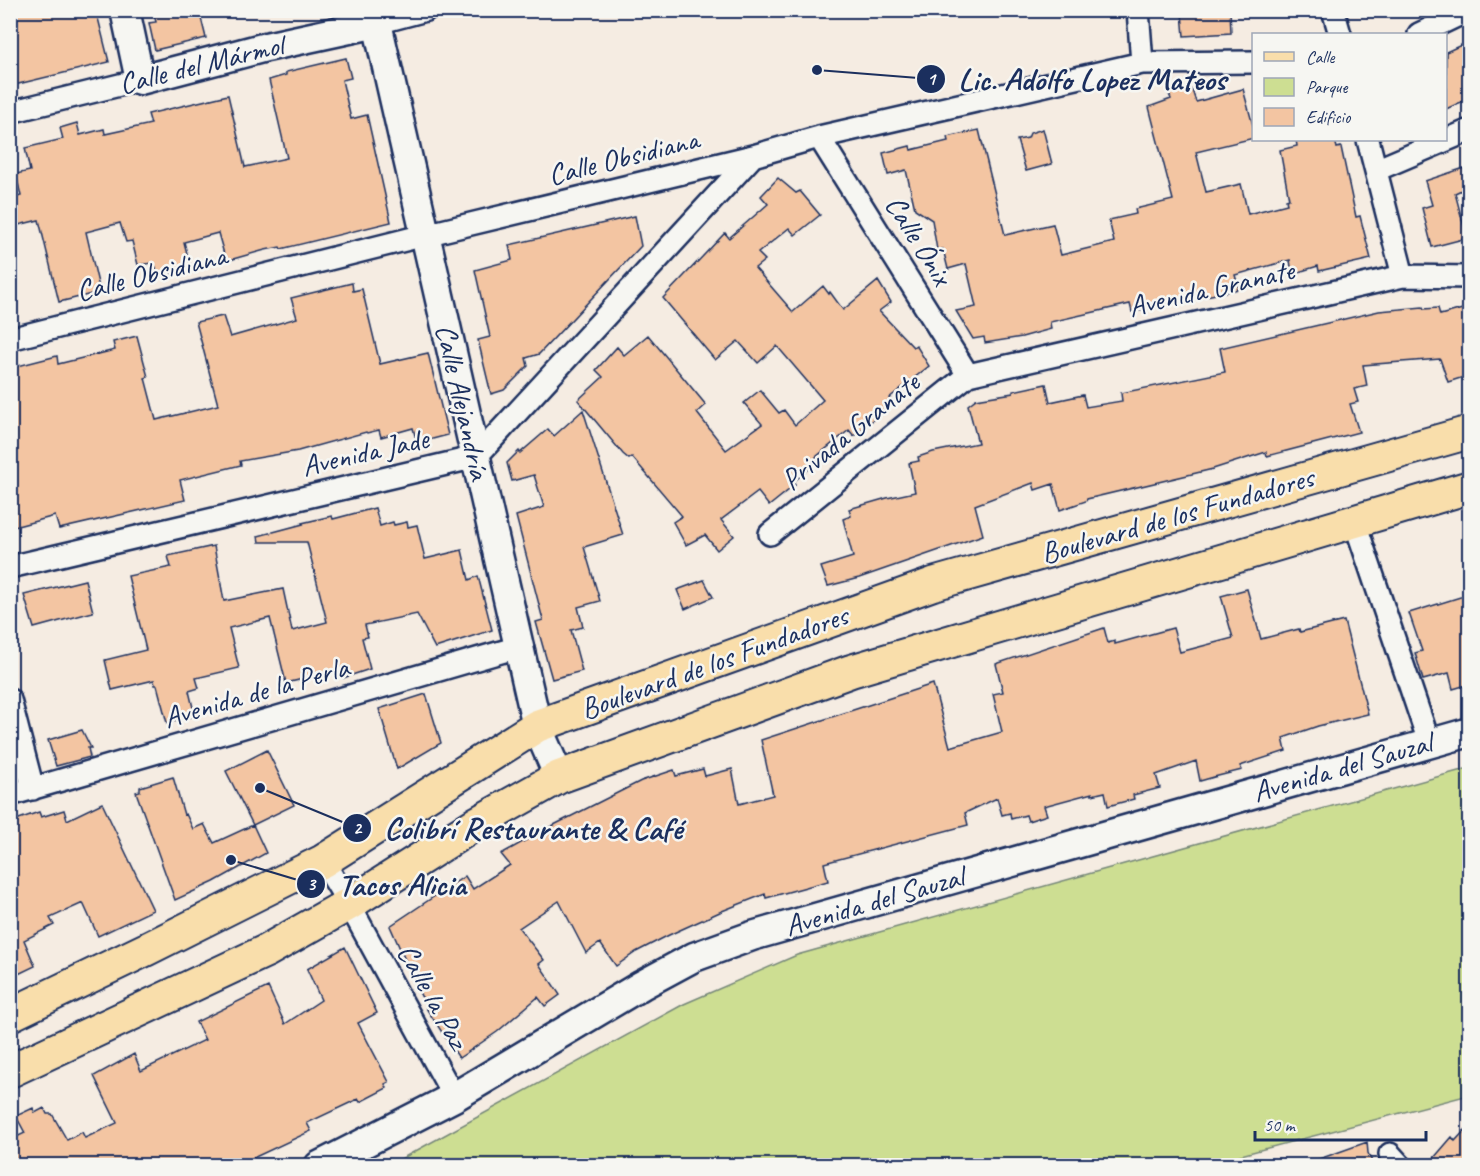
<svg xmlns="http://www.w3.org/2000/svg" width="1480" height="1176" viewBox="0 0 1480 1176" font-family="Caveat,sans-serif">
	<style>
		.green { fill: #cdde92; stroke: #748678; stroke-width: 1.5 }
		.building { fill: #f3c5a2; stroke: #1b2f5e; stroke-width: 1.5 }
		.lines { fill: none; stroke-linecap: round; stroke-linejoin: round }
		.street-casing { stroke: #1b2f5e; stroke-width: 26 }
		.secondary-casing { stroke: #1b2f5e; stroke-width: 33 }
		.primary-casing { stroke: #1b2f5e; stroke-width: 36 }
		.street { stroke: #f6f6f2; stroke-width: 21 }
		.secondary { stroke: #f6f6f2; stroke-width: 28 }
		.primary { stroke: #f9deab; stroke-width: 32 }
		.labels { text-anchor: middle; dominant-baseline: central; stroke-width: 5; stroke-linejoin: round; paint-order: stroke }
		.street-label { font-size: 30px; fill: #1b2f5e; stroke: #f6f6f2 }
		.leader { fill: none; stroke: #1b2f5e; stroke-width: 2 }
		.callout-dot { fill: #1b2f5e; stroke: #f6f6f2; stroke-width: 2 }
		.mark-label { font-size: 18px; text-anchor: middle; font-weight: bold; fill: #fff }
		.callout-label { font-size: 32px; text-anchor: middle; font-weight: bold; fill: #1b2f5e; stroke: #f6f6f2; stroke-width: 5; stroke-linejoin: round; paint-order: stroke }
	</style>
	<rect width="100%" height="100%" fill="#f5ece2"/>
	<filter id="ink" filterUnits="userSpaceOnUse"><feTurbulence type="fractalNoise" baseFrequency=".0167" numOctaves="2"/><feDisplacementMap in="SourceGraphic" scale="12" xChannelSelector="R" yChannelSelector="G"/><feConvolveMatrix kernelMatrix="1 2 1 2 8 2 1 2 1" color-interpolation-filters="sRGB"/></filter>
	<g filter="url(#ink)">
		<path class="green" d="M1469,768V1095L1203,1165H390L684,1004L797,955Z"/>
		<path class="building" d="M10,10H96L109,62L10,86Z
			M153,10H199L206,38L155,50L149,23L156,22Z
			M1187,10H1230L1231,33L1184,36L1182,13H1187Z
			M1470,41V98L1446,109V52Z
			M346,58L351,78L342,80L351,119L367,115L391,222L281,249L280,247L265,250L226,261L218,233L184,242L191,269L158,277L156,267H153L152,263L138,265L132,241L126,242L120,223L86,232L100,292L59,302L39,220L10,227V199L21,196L16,174L30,171L25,148L63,139L60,128L77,123L80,135L104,129L105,134L151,124L148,114L228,95L245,167L287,158L269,80L286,75V72Z
			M1167,89L1192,90L1196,102L1243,89L1254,129V138L1196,152L1206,192L1241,184L1248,214L1287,204L1286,200L1289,199L1280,150L1297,146L1296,140H1335L1337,148L1341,147L1356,217L1360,216L1371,259L1319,271L1318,266L1292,274L1290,260L1235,275L1239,289L1132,312L1130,304L1050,322L1051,329L1022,337L985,343L984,337L973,339L956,311L976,307L966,264L948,269L943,249L937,250L932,220L915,209L906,170L888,175L883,153L910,146L911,150L948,141L947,137L979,130L1005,235L1053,224L1061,255L1114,242L1109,220L1136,214L1135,209L1173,200L1149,107L1171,99Z
			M1043,129L1052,164L1026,171L1017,140L1028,138L1030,133Z
			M1470,166V186L1455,193L1467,238L1432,247L1422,208L1432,205L1425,181Z
			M778,178L796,193L800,191L820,215L795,235L789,228L758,253L765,260L755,268L793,312L823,286L829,294L830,292L843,310L878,281L891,302L879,311L913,347L916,345L929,366L889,398L893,403L854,436L849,430L816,457L815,464L793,482L795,485L769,506L758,492L721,520L734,536L717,550L705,535L686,545L673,522L682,516L632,457L629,459L623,454L578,400L603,377L596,370L617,347L624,355L648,335L706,405L697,413L726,450L762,424L744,403L760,390L779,413L784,410L795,425L823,400L777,346L758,363L738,341L715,360L663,298L725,233L729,238L768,204L761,196Z
			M635,216L641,246L539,354L526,358L528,366L504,390L491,394L478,340L490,337L475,270L512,260L509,245Z
			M352,283L353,291L362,289L380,364L428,353L448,435L417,443L413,428L381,437L379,430L367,433L366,432L298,451L240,461L241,465L180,480L185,500L59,529L55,516L10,528V368L57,356L58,364L115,350L113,342L137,336L148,377L145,378L156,420L218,405L196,322L223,316L230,337L297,318L291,298Z
			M1423,307L1424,309L1438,308L1440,315L1470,307V375L1448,382L1440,359L1363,365L1367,386L1354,389L1358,402L1350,404L1359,432L1267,456L1266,452L1213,469L1087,499L1086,501L1060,510L1053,484L1035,490L1033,483L975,505L983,535L859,578L828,586L821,567L853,557L843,519L851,516L849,509L887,498L915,492L909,463L919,461L918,457L933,452L978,443L968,405L976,399L1013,393V391L1046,384L1050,402L1083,395L1086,407L1122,401L1121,393L1225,372L1220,348L1379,311Z
			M583,410L623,535L584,547L600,601L578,607L583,627L571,630L582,671L552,679L536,622L543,620L516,516L544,507L534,475L512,481L507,463L519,451L520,453L548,429L554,436Z
			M375,508L380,526L393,522L394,525L407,522L408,527L417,525L425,559L462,550L469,580L478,576L492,630L435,648L417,614L365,625L368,637L362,638L370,669L343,678L342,673L337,674V671L286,683L270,618L229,628L239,668L196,678L199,688L189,691L195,716L167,723L157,685H155L154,680L112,690L105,660L146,650L128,576L171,567L168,556L214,546L224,601L283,589L292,631L327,622L307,542H259L258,536L303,524L302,523L332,516L333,519Z
			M85,580L93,612L34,628L24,595Z
			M704,580L713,597L685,609L677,590Z
			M1247,589L1261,639L1299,629L1300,632L1344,621L1368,714L1318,726L1283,738L1286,751L1240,766L1242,770L1214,777L1200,781L1196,761L1156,775L1160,788L1133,795L1134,799L1108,806L1105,792L1092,795V793L1044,806L1047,815L1028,821L1026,815L1011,819L1010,813L1002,815L997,798L965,813L968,825L824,863L828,881L766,898L765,894L722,911L669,935L636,952L616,966L600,943L586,953L559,901L519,928L544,960L539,964L560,995L545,1006L538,997L497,1032L459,1058L426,1008L429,1006L421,996L390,926L465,876L473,889L510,865L501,854L546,829L641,781L674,770L676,776L703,769L705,776L732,769L739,804L773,795L761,740L933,684L950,747L1002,732L993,694L1003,692L996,664L1104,628L1108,643L1115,641V644L1173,628L1180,652L1233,638L1221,596Z
			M1470,594V684L1453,689L1449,673L1423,680L1415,653L1422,651L1409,613Z
			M426,694L441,743L397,769L379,709Z
			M82,730L91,748H88L90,757L56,766L48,740Z
			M267,750L294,805L253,825L226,771Z
			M173,777L184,815L186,814L193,829L204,824L214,843L253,825L266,853L214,882L175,900L136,792L140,791V787Z
			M102,803L153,910L98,936L83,903L50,918L54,925L24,940L35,966L10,978V822L39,812L41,817L64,810L67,820Z
			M345,947L377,1013L358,1023L389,1082L385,1084L387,1088L360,1102L358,1099L307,1123L311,1131L236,1166H17L10,1152V1140L25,1133L16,1116L33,1108L35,1113L44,1108L47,1114H52L67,1140L82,1132L85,1138L117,1123L94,1076L134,1054L141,1071L205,1040L196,1022L268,987L285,1024L321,1000L307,969Z
			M1470,1125V1166H1427L1452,1137L1455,1141Z
			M1367,1142L1368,1153L1374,1166H1309L1308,1163Z"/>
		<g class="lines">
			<g class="street-casing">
				<path id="street" d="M1138,10L1142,63
					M1333,10L1340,34
					M377,23L426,10
					M1419,34L1469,10
					M10,112L140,80
					M819,137L968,375
					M1368,140L1403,276
					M1376,170L1470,130
					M10,339L425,235L753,156L819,137L1142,63L1254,62
					M1354,520L1429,742
					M770,534L968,375L1403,276L1470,277
					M10,567L476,457L753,156
					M10,700L33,789
					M10,795L518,647
					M323,861L349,904L454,1097
					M1390,1154L1401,1166"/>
			</g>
			<g class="secondary-casing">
				<path id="secondary" d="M125,10L140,80L266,47L377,23L537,726L559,777
					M319,1166L454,1097L642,985L694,957L752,936L1470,732"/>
			</g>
			<g class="primary-casing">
				<path id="primary" d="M10,1015L147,949L323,861L537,726L933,584L1470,432
					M10,1071L266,951L349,904L477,823L559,777L851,671L1470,487"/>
			</g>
			<use href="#street" class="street"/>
			<use href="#secondary" class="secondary"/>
			<use href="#primary" class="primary"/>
		</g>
	</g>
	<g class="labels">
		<g class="street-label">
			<text transform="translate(201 64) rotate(-14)">Calle del Mármol</text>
			<text transform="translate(623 157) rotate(-14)">Calle Obsidiana</text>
			<text transform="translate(919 240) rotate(58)">Calle Ónix</text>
			<text transform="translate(151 273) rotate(-14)">Calle Obsidiana</text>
			<text transform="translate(1211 288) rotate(-13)">Avenida Granate</text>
			<text transform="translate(463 402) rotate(77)">Calle Alejandría</text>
			<text transform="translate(850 431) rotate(-39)">Privada Granate</text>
			<text transform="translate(365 452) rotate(-13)">Avenida Jade</text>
			<text transform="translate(1177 515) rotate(-16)">Boulevard de los Fundadores</text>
			<text transform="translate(714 662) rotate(-20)">Boulevard de los Fundadores</text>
			<text transform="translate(256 692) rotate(-16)">Avenida de la Perla</text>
			<text transform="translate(1342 767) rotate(-16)">Avenida del Sauzal</text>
			<text transform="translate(874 901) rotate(-16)">Avenida del Sauzal</text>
			<text transform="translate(433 996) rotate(61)">Calle la Paz</text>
		</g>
	</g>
	<path class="leader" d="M817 70L931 79M260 788L357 828M231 860L311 884"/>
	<g class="callout-dot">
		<circle cx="817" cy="70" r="6"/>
		<circle cx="260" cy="788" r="6"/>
		<circle cx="231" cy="860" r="6"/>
		<circle cx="931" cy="79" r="15"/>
		<circle cx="357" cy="828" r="15"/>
		<circle cx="311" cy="884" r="15"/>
	</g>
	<g class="mark-label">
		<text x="931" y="85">1</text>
		<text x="357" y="834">2</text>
		<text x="311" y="890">3</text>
	</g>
	<g class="callout-label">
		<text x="1092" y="90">Lic. Adolfo Lopez Mateos</text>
		<text x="533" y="839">Colibrí Restaurante &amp; Café</text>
		<text x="402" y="895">Tacos Alicia</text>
	</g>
	<rect width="1480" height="1176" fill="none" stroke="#f6f6f2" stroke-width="36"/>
	<rect x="18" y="18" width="1444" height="1140" fill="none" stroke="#1b2f5e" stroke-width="2" filter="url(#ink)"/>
	<rect x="1252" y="33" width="195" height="108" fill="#f6f6f2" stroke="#9ea6b7" stroke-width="1.5"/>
	<rect x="1264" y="52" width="30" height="9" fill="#f9deab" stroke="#9ea6b7" stroke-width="1.5"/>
	<text x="1306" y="63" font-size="18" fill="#1b2f5e">Calle</text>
	<rect x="1264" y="78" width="30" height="18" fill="#cdde92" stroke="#9ea6b7" stroke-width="1.5"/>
	<text x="1306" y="93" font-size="18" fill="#1b2f5e">Parque</text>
	<rect x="1264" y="108" width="30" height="18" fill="#f3c5a2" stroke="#9ea6b7" stroke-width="1.5"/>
	<text x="1306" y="123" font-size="18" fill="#1b2f5e">Edificio</text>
	<path d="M1255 1131v9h171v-9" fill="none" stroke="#1b2f5e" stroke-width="3"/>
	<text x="1264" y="1131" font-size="18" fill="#1b2f5e" stroke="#f6f6f2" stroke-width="4.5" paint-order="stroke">50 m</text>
</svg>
